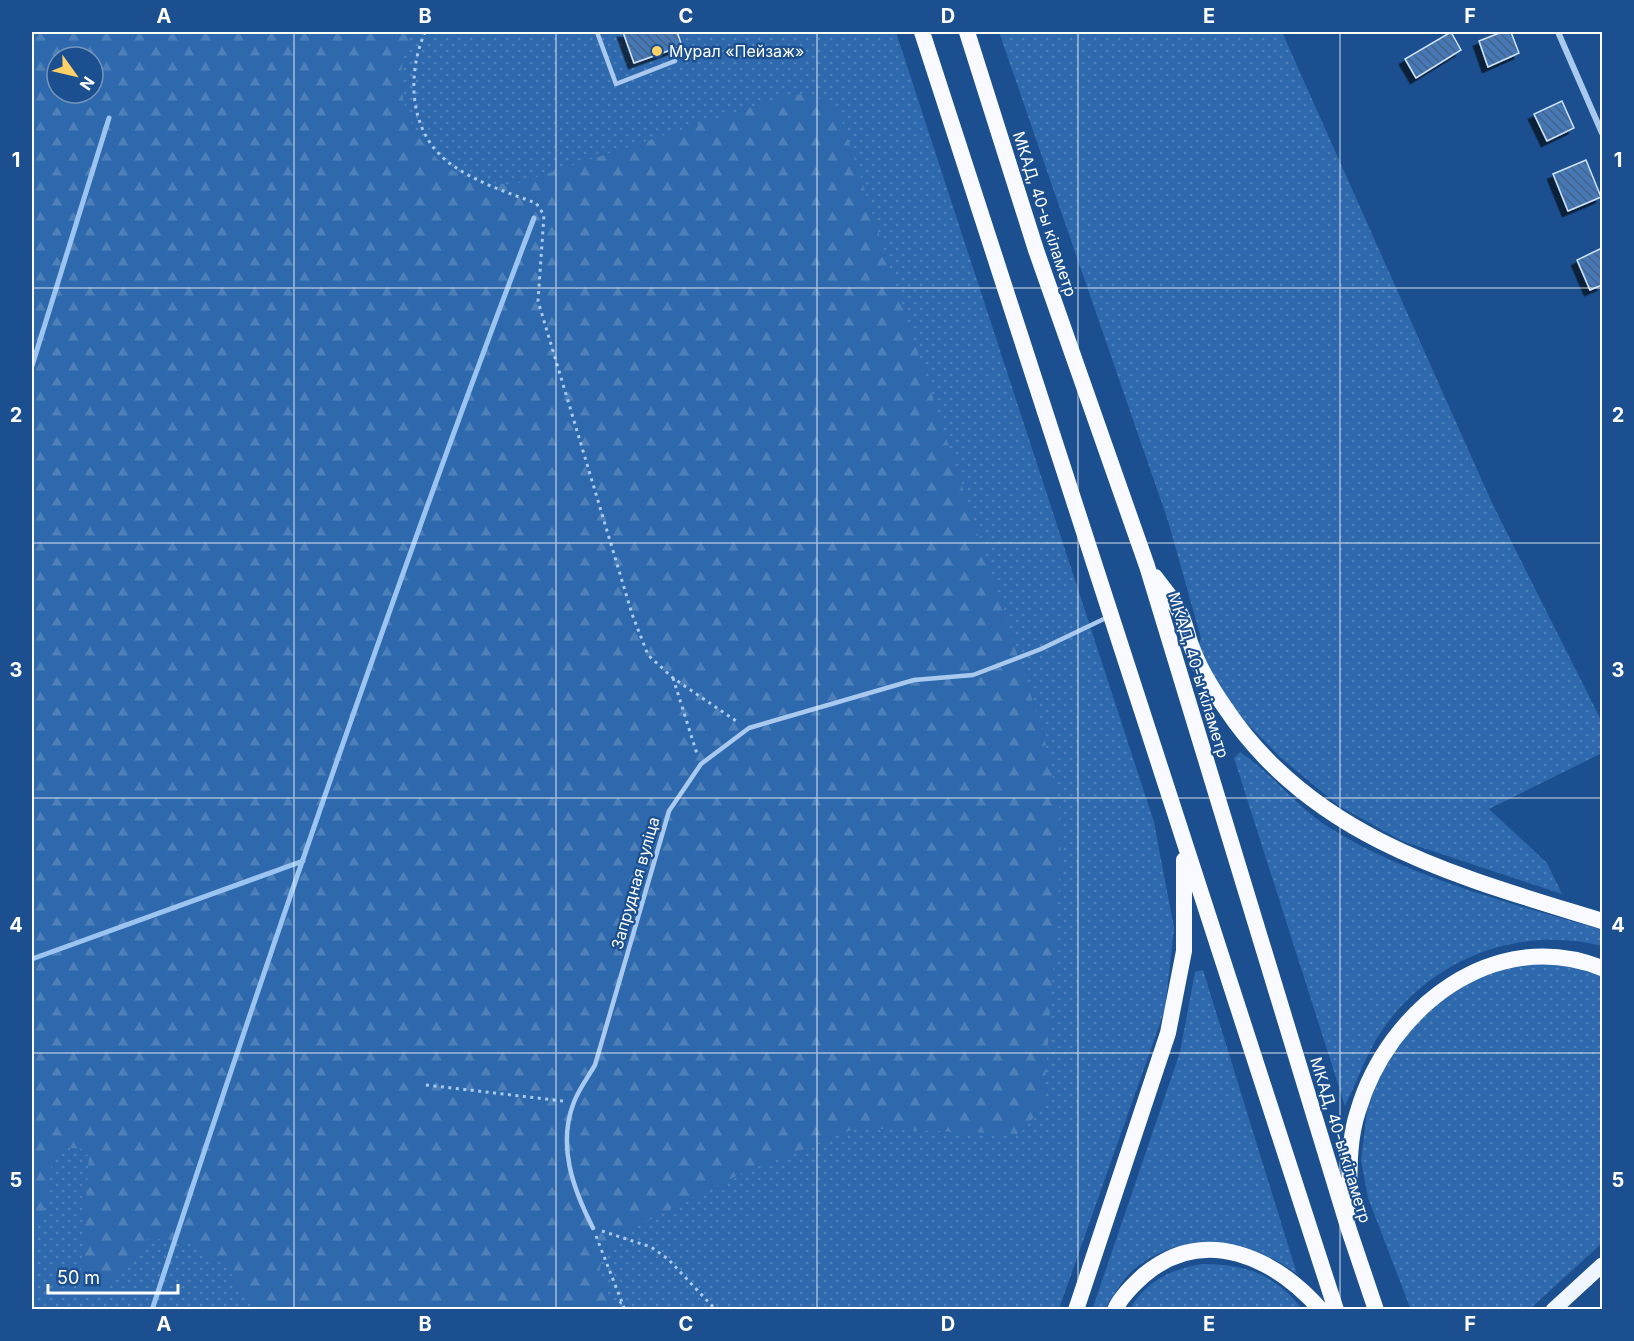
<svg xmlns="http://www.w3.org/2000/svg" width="1634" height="1341" viewBox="0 0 1634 1341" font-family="Inter,sans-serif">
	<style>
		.grass { fill: url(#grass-dots); fill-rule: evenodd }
		.forest { fill: url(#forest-firs); fill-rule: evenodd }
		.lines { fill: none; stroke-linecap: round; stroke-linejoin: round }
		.stream { stroke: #9cc4f0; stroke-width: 5 }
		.building { fill: url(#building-back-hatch); stroke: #cfe3fa; stroke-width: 1.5; filter: url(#shadow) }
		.path { stroke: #a9c9ee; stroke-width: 3; stroke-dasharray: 3 4.5; stroke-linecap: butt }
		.service { stroke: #a9c9ee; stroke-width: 4.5 }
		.minor { stroke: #a9c9ee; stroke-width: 6 }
		.primary { stroke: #f0f6ff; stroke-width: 15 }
		.trunk { stroke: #f8faff; stroke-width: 16 }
		.grid { fill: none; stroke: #fff; stroke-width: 1.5; stroke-opacity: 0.55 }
		.poi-dot { fill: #ffd166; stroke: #1b4f8f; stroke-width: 2 }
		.labels { text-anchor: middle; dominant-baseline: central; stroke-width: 4.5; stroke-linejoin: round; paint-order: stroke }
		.poi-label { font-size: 16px; fill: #fff; stroke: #1b4f8f; text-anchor: start }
		.street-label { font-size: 16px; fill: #fff; stroke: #1b4f8f }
		.neatline { fill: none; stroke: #fff; stroke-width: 2 }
		.grid-label { font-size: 20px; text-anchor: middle; font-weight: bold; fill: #fff }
	</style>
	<defs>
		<pattern id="grass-dots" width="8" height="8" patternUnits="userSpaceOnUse" patternTransform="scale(1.5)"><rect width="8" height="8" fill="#2e69ad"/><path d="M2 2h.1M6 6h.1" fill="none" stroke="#4d80b9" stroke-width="1.8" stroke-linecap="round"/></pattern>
		<pattern id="forest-firs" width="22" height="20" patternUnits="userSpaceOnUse" patternTransform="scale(1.5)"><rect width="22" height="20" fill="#2e69ad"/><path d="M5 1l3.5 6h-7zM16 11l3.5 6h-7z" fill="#4d80b9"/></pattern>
		<pattern id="building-back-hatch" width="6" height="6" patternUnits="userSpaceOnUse" patternTransform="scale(1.5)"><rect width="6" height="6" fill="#4478b7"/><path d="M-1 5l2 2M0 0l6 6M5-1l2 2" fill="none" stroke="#486282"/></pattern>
		<filter id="shadow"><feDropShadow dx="-5.5" dy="5.5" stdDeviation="0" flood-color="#0009"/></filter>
	</defs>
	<rect width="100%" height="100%" fill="#1b4f8f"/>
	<path class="grass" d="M32,32H896L1154,822L1174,928L1165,1009L1059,1309H32ZM57,57H93V93H57Z
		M999,32H1282L1492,503L1602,722V753L1489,809L1547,863L1562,894L1402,841L1339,806L1281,758L1231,707L1198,646L1201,638L1168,521Z
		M1240,752C1272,773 1296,807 1330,828C1412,879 1511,903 1602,930V946C1518,925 1430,959 1381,1032C1366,1054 1357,1082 1345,1106L1234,758Z
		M1554,961L1602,974V1243L1530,1309L1411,1310L1368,1198L1361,1160L1368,1104L1379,1072L1415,1017L1493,968Z
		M1203,970L1297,1274C1247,1237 1180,1228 1131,1272C1121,1281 1113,1297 1105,1309L1092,1310L1180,1052L1195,972Z
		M1202,1264C1245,1264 1275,1274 1302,1309H1130C1146,1281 1171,1269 1202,1264Z"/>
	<path class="forest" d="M32,32H411C408,46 401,62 401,77C400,119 429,164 470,179C483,183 499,183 512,185L791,94C814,94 825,98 840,115L1043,733L1059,805L1061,860L1044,1098L1040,1110L1019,1134L856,1128L744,1172L633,1228L606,1254L600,1267L601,1280L616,1309H253L227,1267L185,1240L148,1239L113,1283L101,1293L87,1290L80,1284L89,1157L82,1149L63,1147L53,1156L44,1215L32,1239ZM57,57H93V93H57Z"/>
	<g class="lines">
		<path class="stream" d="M32,366L109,118
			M32,959L303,861
			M152,1310C272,943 397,578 534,218"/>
	</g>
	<path class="building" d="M623,32H677L682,46L634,63Z
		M1451,32L1461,50L1416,78L1405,59Z
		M1502,32H1511L1519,53L1488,67L1479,41Z
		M1562,101L1574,128L1547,141L1534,114Z
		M1586,160L1601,197L1568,211L1553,174Z
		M1602,248V285L1590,290L1577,260Z"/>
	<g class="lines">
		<path class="path" d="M425,32C406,76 409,135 452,165C476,182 508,193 536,203L544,215L538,301L632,614L648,655L673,678L739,723
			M673,678L697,754
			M426,1085L563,1101
			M602,1231L651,1247L668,1259L716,1310
			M596,1236L625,1310
			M616,1310L621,1302"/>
		<path class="service" d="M597,32L616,84L675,61
			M593,1228C573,1189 557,1145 574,1102C579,1089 588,1077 595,1065L669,811L701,764L749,728L914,680L973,675L1041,649L1108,617"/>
		<path class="minor" d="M1558,32L1602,133"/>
		<path class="primary" d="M1553,1310L1602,1265"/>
		<path class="trunk" d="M922,32L1336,1310
			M967,32L1036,250L1147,566L1349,1230L1376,1310
			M1155,577C1163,588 1173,599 1179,611C1185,621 1187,634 1191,645C1199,668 1212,689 1226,709C1314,840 1460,877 1602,921
			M1349,1214C1350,1180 1347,1144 1358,1111C1388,1009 1494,925 1602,968
			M1076,1310L1168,1033L1184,951V860
			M1115,1310C1120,1297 1134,1284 1144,1275C1205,1224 1275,1258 1321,1310"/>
	</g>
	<path class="grid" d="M294,32V1310M556,32V1310M817,32V1310M1078,32V1310M1340,32V1310M32,288H1602M32,543H1602M32,798H1602M32,1053H1602"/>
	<circle class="poi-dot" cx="657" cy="51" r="6"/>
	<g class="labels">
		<g class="poi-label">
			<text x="669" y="51">Мурал «Пейзаж»</text>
		</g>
		<g class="street-label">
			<text transform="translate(1045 214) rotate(72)">МКАД, 40-ы кіламетр</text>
			<text transform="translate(1199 675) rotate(73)">МКАД, 40-ы кіламетр</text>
			<text transform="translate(635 883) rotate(-74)">Запрудная вуліца</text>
			<text transform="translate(1341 1140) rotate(73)">МКАД, 40-ы кіламетр</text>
		</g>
	</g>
	<rect width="1634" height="1341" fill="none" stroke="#1b4f8f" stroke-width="66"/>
	<g transform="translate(75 75) rotate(124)"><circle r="28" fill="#1b4f8f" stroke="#7695bc" stroke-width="1.5"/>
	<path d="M0-4.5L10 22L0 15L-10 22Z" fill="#ffd166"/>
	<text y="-9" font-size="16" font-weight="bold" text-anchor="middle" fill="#ffffff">N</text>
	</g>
	<path d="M48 1284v9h130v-9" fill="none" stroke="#ffffff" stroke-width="3"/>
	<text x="57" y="1284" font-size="18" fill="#ffffff" stroke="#1b4f8f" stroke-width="4.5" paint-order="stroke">50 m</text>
	<rect x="33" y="33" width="1568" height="1275" class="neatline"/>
	<g class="grid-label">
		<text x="164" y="23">A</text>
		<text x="425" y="23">B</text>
		<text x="686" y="23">C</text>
		<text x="948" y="23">D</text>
		<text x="1209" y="23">E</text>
		<text x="1470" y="23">F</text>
		<text x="16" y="167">1</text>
		<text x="1618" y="167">1</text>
		<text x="16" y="422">2</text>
		<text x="1618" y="422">2</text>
		<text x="16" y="677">3</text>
		<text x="1618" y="677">3</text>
		<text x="16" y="932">4</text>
		<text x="1618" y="932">4</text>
		<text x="16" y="1187">5</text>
		<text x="1618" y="1187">5</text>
		<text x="164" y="1331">A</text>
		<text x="425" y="1331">B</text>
		<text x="686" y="1331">C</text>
		<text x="948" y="1331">D</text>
		<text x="1209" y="1331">E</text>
		<text x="1470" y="1331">F</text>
	</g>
</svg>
